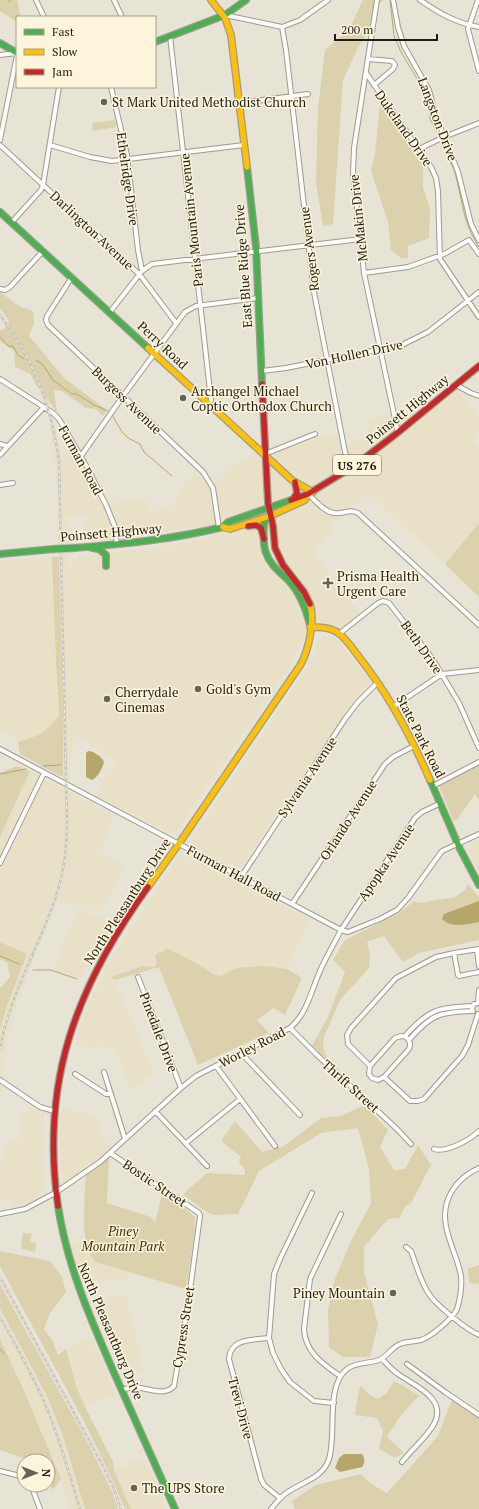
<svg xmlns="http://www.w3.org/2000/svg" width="479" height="1509" viewBox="0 0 479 1509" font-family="'PT Serif',serif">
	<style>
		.built { fill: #e8e1c8; fill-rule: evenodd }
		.green { fill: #dbd1ad }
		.water { fill: #b7a66a }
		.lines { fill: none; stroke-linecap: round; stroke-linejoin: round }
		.stream { stroke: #b7a66a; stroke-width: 1 }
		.street-casing { stroke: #9d9b90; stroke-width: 6 }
		.fast-casing { stroke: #9d9b90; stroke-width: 8 }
		.slow-casing { stroke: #9d9b90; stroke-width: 8 }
		.jam-casing { stroke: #9d9b90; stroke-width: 8 }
		.street { stroke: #fbfbf9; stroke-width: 4 }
		.fast { stroke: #4caf50; stroke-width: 5.5 }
		.slow { stroke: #ffc107; stroke-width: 5.5 }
		.jam { stroke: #c62828; stroke-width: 5.5 }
		.rail-casing { stroke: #c7c5c2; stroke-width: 2.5 }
		.rail { stroke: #fdf5db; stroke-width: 1; stroke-dasharray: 3; stroke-linecap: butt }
		.fast-bridge-casing { stroke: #c1c0b9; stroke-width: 9; stroke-linecap: butt }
		.fast-bridge { stroke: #4caf50; stroke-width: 7 }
		.poi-dot { fill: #666358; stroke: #fdf5db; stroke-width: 1.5 }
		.labels { text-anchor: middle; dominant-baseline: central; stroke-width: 3; stroke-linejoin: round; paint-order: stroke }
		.shield { fill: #fdf5db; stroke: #625e50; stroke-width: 1 }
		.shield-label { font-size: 12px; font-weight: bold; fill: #201d14 }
		.poi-label { font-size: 13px; fill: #201d14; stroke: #fdf5db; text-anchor: start }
		.street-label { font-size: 13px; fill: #201d14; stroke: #fdf5db }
		.park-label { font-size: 13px; font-style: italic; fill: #3a300c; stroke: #fdf5db }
	</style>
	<rect width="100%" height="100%" fill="#e7e4d6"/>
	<path class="built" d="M454,383L478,418L479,423V427L473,441L479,447V523L445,564L368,494L336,520L331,531L314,552L359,615L342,628L309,617L306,634L300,640L294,659L174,835L94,795L117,763L74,734L69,777L70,792L114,816L100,850L124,868L101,912L57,900L27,975L12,1019L5,1052L3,1087L0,1095V1029L8,1003L27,954L0,942V837L30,771L65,789L63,776V716L57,487L51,434L55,424L61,458L73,442L105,502L146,499L150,510L178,506L176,494L193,475L216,483L231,467L254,453L265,456L340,431L344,446L367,433V422L392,411L397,424ZM86,516L87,541L193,528L220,530L208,539L143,549L81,556L69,567L67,517Z
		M52,557L56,662L59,715L52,726L38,736L18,742L0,727V561Z
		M322,636L329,637L336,639L344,648L372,682L351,704L240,869L188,844L310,664L318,639Z
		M479,839V872L472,859L470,849L472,844Z
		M181,854H186L311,920L287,969L237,968L221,976L215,975L196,963L167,948L154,967L143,966L113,979L115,980L154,1073L131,1091L117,1049L75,1045L87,1007L107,965Z
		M79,908L114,924L96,952L82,978L53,968Z
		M62,1106L92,1116L100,1121L99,1133L111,1146L93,1163L66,1183L62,1182L60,1131Z
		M30,1107L44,1112L43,1151L46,1188L41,1195L29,1202L11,1208L9,1199H0V1163L4,1162L7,1142L17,1139L20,1118Z
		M86,1239L92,1259L96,1262L131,1272L126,1279L76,1284L65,1245Z
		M126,1294L145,1375L130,1368L122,1371L93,1303Z
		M0,1308L47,1396L63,1436L85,1509H70L61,1479L25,1393L0,1339Z
		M92,1339L116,1394L85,1407L76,1386L66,1349Z
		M144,1457L167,1509H131L114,1470Z"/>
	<path class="green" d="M0,0H17L21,17H17V22L0,11Z
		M363,0H384L374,7L369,30L358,48L343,80L333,224L323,226L316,183L318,107L325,50L349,30Z
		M380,103L416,152L423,164V188L430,208L429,238L408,246V258H401L391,250L388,222L371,171L375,154Z
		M115,120L116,127L93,131L92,123Z
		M0,292L19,306L33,311L34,323L29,336L65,379L107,410L103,416L96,409L86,408L62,391L54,390L57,412L37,386L30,374L15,367L14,351L0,341V330H3L9,321L0,308Z
		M479,523V597L445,564Z
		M52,557H59L63,716V776L58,775L20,754L18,742C39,736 46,733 59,715L56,662Z
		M479,765V801L475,794L457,820H453L439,786Z
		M16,766L30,771L0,837V773Z
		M468,884L479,897V940L419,953L403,962L384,936L367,942L370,956L369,968L340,1000L324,1037L323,1048L329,1061L312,1046L328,1017L345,972L333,960L345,940L398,914L414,901L420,903L455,897L465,890Z
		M0,942L27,954L8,1003L0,1029V988L10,977L7,962L0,959Z
		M167,948L196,963L215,975L221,976L237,968L264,966L287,969L302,978L285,1015L274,1008L257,1020L269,1033L198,1065L159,967L115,980L111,977L143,966L154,967L157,964L155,956L159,952L162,953Z
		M362,1106L368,1108L388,1130L380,1147L394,1170L405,1169L418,1145L431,1165L411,1203C404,1206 402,1211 400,1218L388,1219L364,1247V1272L378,1324L370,1357H343L329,1347L328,1309L335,1279L351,1241L371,1203L369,1169L358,1128L321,1133L259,1171L238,1214L214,1215L205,1211L183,1194L207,1173L245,1175V1170L239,1162L241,1157L221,1141L235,1121L262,1152L284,1146L321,1118L341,1116Z
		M109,1158L107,1203L151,1217L155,1222L163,1192L177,1201L195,1217L194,1237L186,1289L96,1262C78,1247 85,1196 86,1175L106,1159Z
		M23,1233L32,1234L30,1242L36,1243L35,1252L21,1249Z
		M0,1251L50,1261L62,1277L66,1292L50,1313L44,1329L52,1340L58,1355L66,1349L76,1386L85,1407L113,1462L114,1470L131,1509H125C90,1425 42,1346 0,1266Z
		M479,1265V1284L469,1283L468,1269Z
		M0,1284L90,1447L112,1491L118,1509H85L63,1436L47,1396L0,1308Z
		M0,1339L25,1393L61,1479L53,1490L48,1481V1461H31L0,1450Z
		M394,1381L402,1385L419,1396L401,1415L387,1437L404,1453L395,1458L379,1449L383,1431L377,1418L355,1415L358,1394L361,1386L370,1395L378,1399L387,1393Z
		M453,1397L479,1413V1509H295L292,1501L316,1485L361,1474L370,1483L387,1493L438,1436Z"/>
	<path class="water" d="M88,751C94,751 102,757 104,762C102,769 98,777 92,780L86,777V753Z
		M479,901V922C466,924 453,929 442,919L444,914Z
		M344,1454H362C365,1458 365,1463 362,1467L340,1472L335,1468L339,1458Z"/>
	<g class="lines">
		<path class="stream" d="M9,0L10,2
			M390,0L394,36L401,52L428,97L430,119L440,138
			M441,141L455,172L465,217L471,233L479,247
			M0,337L8,346H13L18,355L24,359
			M36,361H38L43,365L53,380L72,394H77L94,405L108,411
			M112,415L122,432L128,438L140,444L144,452L172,476
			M43,766L61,765
			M0,774L26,769
			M0,956L19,964
			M33,970H51L77,979
			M0,1349L4,1354"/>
		<g class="street-casing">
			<path id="street" d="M36,0L44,17
				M114,0L122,17
				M377,0L354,148L353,172L364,273L398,433
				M393,0L398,27L404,46L429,90L436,116L458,172L471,224L479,240
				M420,0C439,13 456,23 479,27
				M478,0L468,29L479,71
				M225,15L282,27L300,20L328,0
				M282,27L286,50L314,292L344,447L349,469
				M170,36L208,373L211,400L209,404
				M0,55L17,53
				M368,59L392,61L395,65L393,69L374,85
				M366,73L431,167L436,178L438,191L440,259L479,317
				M111,87L127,155L138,250L142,271
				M240,103L308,94
				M0,140L17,55
				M0,145L140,275L176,323
				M50,145L90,157L112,161L244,145
				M419,149L444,137L479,123
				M11,223L41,190L43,185L59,87
				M364,273L408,267L444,254L469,240L479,254
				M72,277L47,316L46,320L48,325L203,472L213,488L219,528
				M0,289L5,290L10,287L43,251
				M110,312L142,271L152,264L361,239
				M262,371L286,368L402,345L428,332L479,292
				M0,379L53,413L59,419L87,467L106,505L115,527L117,545
				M456,385L471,393L479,396
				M0,444L7,446
				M265,454L315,434
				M0,455L44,407
				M81,456L123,396L185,312L196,306L258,298
				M0,485L13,483
				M308,494C315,500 324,512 334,513C343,515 349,508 358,513L479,625
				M339,634L378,603L383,601L389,603L432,658L459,703L479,748
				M393,707L442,674L479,670
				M0,749L341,930L415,818L422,812L441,803
				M433,786L479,762
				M0,863L44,773
				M241,877L345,719L358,702L378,682
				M292,904L385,764L393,757L414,746
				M477,950L479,966
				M454,953L458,975L459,976L479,972
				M138,977L181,1088
				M478,1003L479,990
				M472,1008L474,1004L479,1003
				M290,1028L316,1054L397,1129L411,1144
				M401,1036C408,1036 412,1042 409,1049L384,1077L378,1080L372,1078L369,1074L370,1066L395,1038Z
				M405,1036C428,1010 438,1007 473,1006
				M409,1040C431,1014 440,1012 473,1011
				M241,1053L300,1115
				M216,1066L275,1146
				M370,1066L348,1044L347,1035L351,1028L396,978L436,957L454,953L479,949
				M104,1072L125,1139
				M75,1074L106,1094H111
				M384,1077L410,1101H418L424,1099L462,1056L468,1045L478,1014
				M0,1080L40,1107L54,1111
				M155,1111L207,1166
				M186,1143L240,1099
				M434,1149C446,1153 470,1140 479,1131
				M110,1153L199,1213L200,1216L188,1305L174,1386C165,1397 147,1388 135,1387C130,1387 126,1389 122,1390
				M312,1193L280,1259L274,1274L269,1338L273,1353L281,1369L290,1382L314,1401L334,1403
				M0,1214L25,1209L55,1193L100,1162L181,1088L196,1076L290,1028C307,1014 311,991 320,971C326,957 334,944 341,930L348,932L380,919L397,910L408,898L442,851L479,834
				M406,1247L411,1251C416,1264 421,1283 429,1294C436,1305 467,1330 479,1335
				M269,1338C253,1340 230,1338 229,1359L261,1479L264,1485L280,1498
				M382,1359C387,1364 392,1370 398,1374C413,1385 448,1398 434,1424C427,1437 411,1450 402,1462
				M407,1364L445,1392L479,1415
				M340,1376C323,1364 305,1352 304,1329L310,1279L341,1214
				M0,1471L24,1477
				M31,1485L40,1509
				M271,1509C276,1503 281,1496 288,1492C302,1482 323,1478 329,1459C337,1433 325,1386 347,1369C356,1362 368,1364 379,1360C387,1357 392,1347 400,1344C407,1341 414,1342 421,1340C431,1337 453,1318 457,1309C460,1299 462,1286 461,1276C458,1259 449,1243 446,1226C441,1200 456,1178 479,1168"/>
		</g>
		<g class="fast-casing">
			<path id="fast" d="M155,42L225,15L246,0
				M0,43L17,53
				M247,167L256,247L262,384
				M0,212L148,348
				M270,516L264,522C264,532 262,543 266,553C270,565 280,572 289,581C300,593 306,609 310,625
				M74,548C125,544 174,539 223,527L228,522L291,500
				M92,548L99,549L106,555V566
				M0,554L54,549
				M430,780L460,849L479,885
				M58,1206C67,1266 91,1320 115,1375C135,1420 155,1464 175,1509"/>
		</g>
		<g class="slow-casing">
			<path id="slow" d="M211,0L225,18L231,35L247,167
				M148,348L293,481L313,492
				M223,527L230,529L270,516L305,500L308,494
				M310,627C319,627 329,627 337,632C346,638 353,649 359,657C389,695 411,736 430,780
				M148,887L178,845L301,664C309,649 315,620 310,604"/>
		</g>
		<g class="jam-casing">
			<path id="jam" d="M262,384L268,503L273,526L275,548L283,565L304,592L310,604
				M294,498L297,493L295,482
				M291,500L308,494L354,466L396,434L479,366
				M248,526L256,525L261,528L264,539
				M58,1206C40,1082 76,987 148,887"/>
		</g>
		<use href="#street" class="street"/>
		<use href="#fast" class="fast"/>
		<use href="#slow" class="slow"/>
		<use href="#jam" class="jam"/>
		<g class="rail-casing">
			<path id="rail" d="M0,315C33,358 52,408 59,461L67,825C67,843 65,861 61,879C46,938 10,989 0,1049
				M0,1277L103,1466L113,1487L121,1509
				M0,1317C16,1345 32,1374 45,1404C60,1438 69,1474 80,1509"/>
		</g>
		<use href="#rail" class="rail"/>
		<g class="fast-bridge-casing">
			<path id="fast-bridge" d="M54,549L74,548"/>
		</g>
		<use href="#fast-bridge" class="fast-bridge"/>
	</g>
	<g class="poi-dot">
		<circle cx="104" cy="102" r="4"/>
		<circle cx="183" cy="398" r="4"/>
		<path d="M326 577h4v4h4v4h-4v4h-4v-4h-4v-4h4z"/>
		<circle cx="198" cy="689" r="4"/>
		<circle cx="107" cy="699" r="4"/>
		<circle cx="393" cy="1293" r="4"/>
		<circle cx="134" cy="1488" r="4"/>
	</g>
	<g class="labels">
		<rect class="shield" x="333" y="455" width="48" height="20" rx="3"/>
		<g class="shield-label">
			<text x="357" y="465">US 276</text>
		</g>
		<g class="poi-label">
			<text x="112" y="102">St Mark United Methodist Church</text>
			<text x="191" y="391">Archangel Michael<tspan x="191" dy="15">Coptic Orthodox Church</tspan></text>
			<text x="337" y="576">Prisma Health<tspan x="337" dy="15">Urgent Care</tspan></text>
			<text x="206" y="689">Gold's Gym</text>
			<text x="115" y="692">Cherrydale<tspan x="115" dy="15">Cinemas</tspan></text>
			<text x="385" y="1293" text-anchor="end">Piney Mountain</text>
			<text x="142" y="1488">The UPS Store</text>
		</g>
		<g class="street-label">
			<text transform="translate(438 119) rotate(69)">Langston Drive</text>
			<text transform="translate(404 128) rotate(55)">Dukeland Drive</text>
			<text transform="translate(128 179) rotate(82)">Ethelridge Drive</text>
			<text transform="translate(358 218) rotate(-96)">McMakin Drive</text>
			<text transform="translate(191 220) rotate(-96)">Paris Mountain Avenue</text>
			<text transform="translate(92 230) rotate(43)">Darlington Avenue</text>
			<text transform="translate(309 249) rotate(-97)">Rogers Avenue</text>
			<text transform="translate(243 266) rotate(-94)">East Blue Ridge Drive</text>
			<text transform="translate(163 345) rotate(43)">Perry Road</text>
			<text transform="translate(354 354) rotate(-12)">Von Hollen Drive</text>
			<text transform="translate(127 400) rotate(44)">Burgess Avenue</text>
			<text transform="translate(407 409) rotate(-39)">Poinsett Highway</text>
			<text transform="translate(81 460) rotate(61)">Furman Road</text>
			<text transform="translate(111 532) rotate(-5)">Poinsett Highway</text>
			<text transform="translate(422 647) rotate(55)">Beth Drive</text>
			<text transform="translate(421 736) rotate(63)">State Park Road</text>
			<text transform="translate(307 777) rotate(-56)">Sylvania Avenue</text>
			<text transform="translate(348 820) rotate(-57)">Orlando Avenue</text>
			<text transform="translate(386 862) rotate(-56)">Apopka Avenue</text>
			<text transform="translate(234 873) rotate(28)">Furman Hall Road</text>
			<text transform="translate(127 901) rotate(-57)">North Pleasantburg Drive</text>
			<text transform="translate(159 1032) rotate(69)">Pinedale Drive</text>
			<text transform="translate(252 1047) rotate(-27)">Worley Road</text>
			<text transform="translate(351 1086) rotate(42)">Thrift Street</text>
			<text transform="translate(155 1183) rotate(34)">Bostic Street</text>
			<text transform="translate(183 1327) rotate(-81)">Cypress Street</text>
			<text transform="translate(111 1331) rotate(67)">North Pleasantburg Drive</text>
			<text transform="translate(241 1408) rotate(75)">Trevi Drive</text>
		</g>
		<g class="park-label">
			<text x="123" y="1231">Piney<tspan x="123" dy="15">Mountain Park</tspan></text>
		</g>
	</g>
	<rect x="16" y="16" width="140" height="72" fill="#fdf5db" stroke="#a59f8b"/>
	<rect x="24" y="29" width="20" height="6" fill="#4caf50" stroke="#a59f8b"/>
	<text x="52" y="36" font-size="12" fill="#201d14">Fast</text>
	<rect x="24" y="49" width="20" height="6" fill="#ffc107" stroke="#a59f8b"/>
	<text x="52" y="56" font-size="12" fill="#201d14">Slow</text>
	<rect x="24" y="69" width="20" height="6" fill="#c62828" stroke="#a59f8b"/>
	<text x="52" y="76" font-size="12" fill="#201d14">Jam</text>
	<g transform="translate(36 1473) rotate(90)"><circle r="19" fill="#fdf5db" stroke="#a59f8b"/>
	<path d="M0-3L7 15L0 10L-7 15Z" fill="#666358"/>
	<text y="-6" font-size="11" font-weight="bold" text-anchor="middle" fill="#201d14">N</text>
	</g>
	<path d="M335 34v6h102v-6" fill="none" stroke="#201d14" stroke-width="2"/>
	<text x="341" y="34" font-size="12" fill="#201d14" stroke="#fdf5db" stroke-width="3" paint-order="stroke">200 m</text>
</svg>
